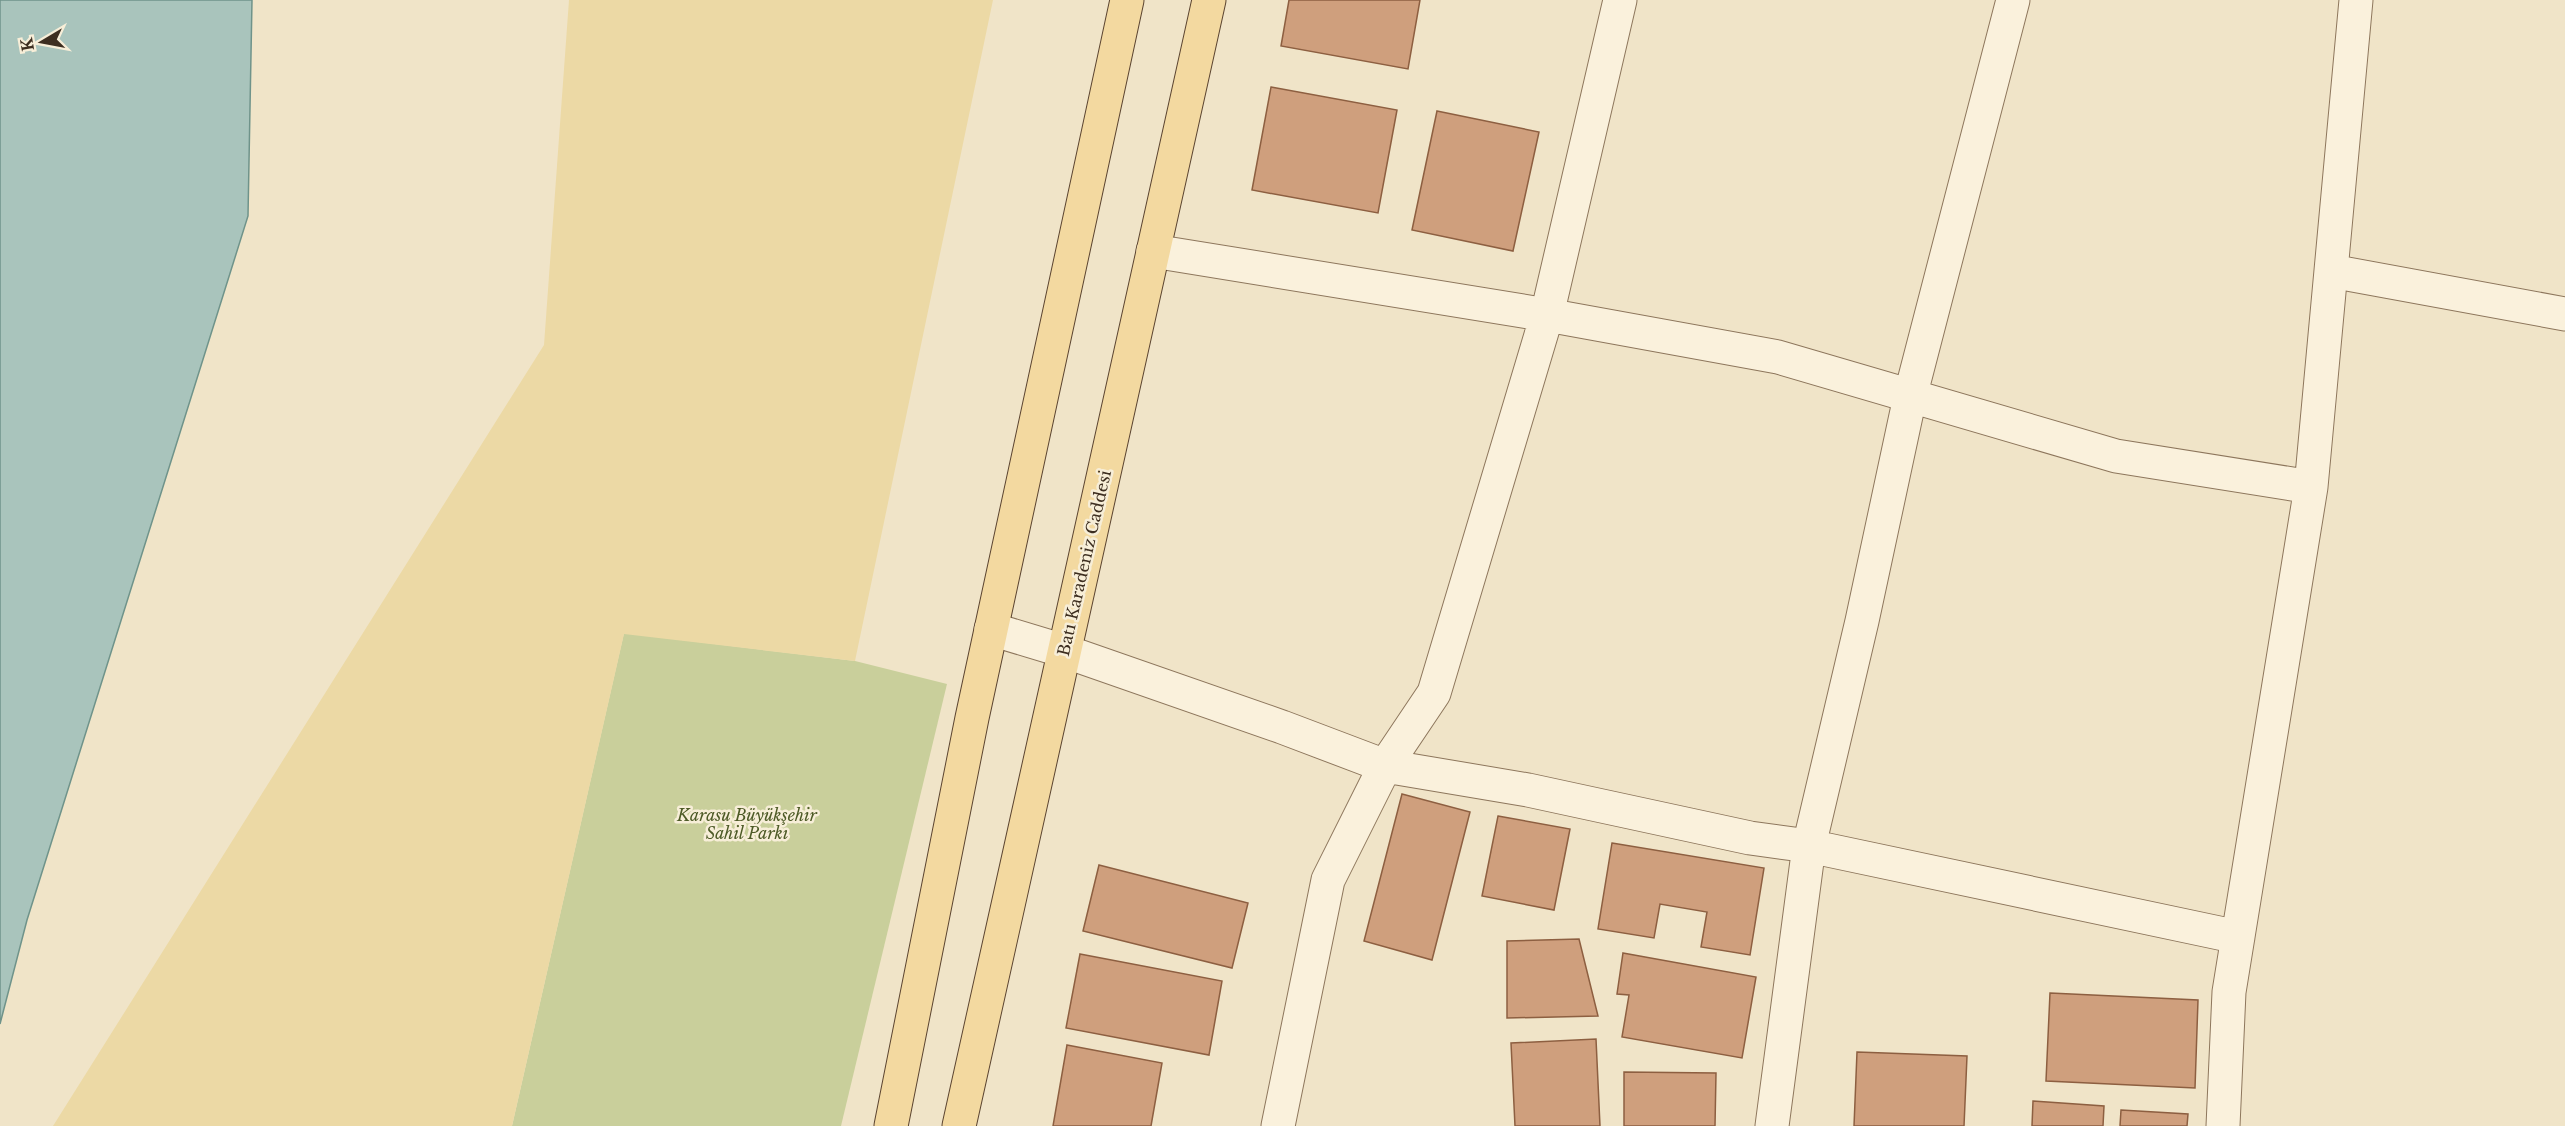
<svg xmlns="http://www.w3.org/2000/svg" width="2565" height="1126" viewBox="0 0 2565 1126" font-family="'Libre Baskerville',serif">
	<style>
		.green { fill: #c9cf9b }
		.sand { fill: #ecd9a5 }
		.water { fill: #a9c4bc; stroke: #6f938a; stroke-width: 1.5 }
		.building { fill: #cf9f7d; stroke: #8d5f41; stroke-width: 1.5 }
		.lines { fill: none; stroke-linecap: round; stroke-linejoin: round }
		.street-casing { stroke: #8d765c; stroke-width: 35 }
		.primary-casing { stroke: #5b4430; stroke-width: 35 }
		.street { stroke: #faf1dc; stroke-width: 33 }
		.primary { stroke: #f3d9a0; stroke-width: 33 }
		.labels { text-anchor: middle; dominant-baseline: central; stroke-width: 5; stroke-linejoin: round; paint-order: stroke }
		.street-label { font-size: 16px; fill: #3d2e20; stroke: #f7eed8 }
		.park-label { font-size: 16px; font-style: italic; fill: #4d5a26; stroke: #f7eed8 }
	</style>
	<rect width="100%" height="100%" fill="#f0e4c8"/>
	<path class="green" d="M624,633L855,661L947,684L841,1126H512Z"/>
	<path class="sand" d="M569,0H993L855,661L624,634L512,1126H53L544,345Z"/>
	<path class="water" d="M0,0H252L248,216L27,920L0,1024Z"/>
	<path class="building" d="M1289,0H1420L1408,69L1281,46Z
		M1271,87L1397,110L1378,213L1252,190Z
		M1437,111L1539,132L1513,251L1412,230Z
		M1402,794L1470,812L1432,960L1364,941Z
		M1498,816L1570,829L1554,910L1482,896Z
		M1612,843L1764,868L1750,955L1701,947L1707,912L1660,904L1654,938L1598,929Z
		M1099,865L1248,903L1232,968L1083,931Z
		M1579,939L1598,1016L1507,1018V941Z
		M1623,953L1756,977L1742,1058L1622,1037L1629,995L1617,994Z
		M1080,954L1222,981L1209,1055L1066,1028Z
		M2050,993L2198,1000L2195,1088L2046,1081Z
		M1596,1039L1600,1126H1515L1511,1043Z
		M1067,1045L1162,1063L1151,1126H1053Z
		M1857,1052L1967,1056L1964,1126H1854Z
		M1624,1072L1716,1073L1715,1126H1624Z
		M2033,1101L2104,1106L2103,1126H2032Z
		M2121,1110L2188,1114L2187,1126H2120Z"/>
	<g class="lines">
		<g class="street-casing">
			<path id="street" d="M1153,251L1547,315L1778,357L2116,456L2311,487
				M2331,271L2565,314
				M991,629L1064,651L1282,727L1385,766L1528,790L1750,838L1809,846L2238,937
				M1278,1126L1328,880L1385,766L1434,693L1547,315L1620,0
				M1772,1126L1809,846L1862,621L1910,397L2013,0
				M2223,1126L2229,992L2311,487L2356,0"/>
		</g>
		<g class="primary-casing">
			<path id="primary" d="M891,1126L972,718L1127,0
				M959,1126L1209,0"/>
		</g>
		<use href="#street" class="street"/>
		<use href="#primary" class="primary"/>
	</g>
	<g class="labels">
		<g class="street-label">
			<text transform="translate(1084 563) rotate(-77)">Batı Karadeniz Caddesi</text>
		</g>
		<g class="park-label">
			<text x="747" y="815">Karasu Büyükşehir<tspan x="747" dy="18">Sahil Parkı</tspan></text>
		</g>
	</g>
	<g transform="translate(42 42) rotate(260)" stroke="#f7eed8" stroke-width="4.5" paint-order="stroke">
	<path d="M0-4.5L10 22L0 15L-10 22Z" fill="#3d2e20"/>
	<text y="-9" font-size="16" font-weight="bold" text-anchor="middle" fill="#3d2e20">K</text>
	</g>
</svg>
